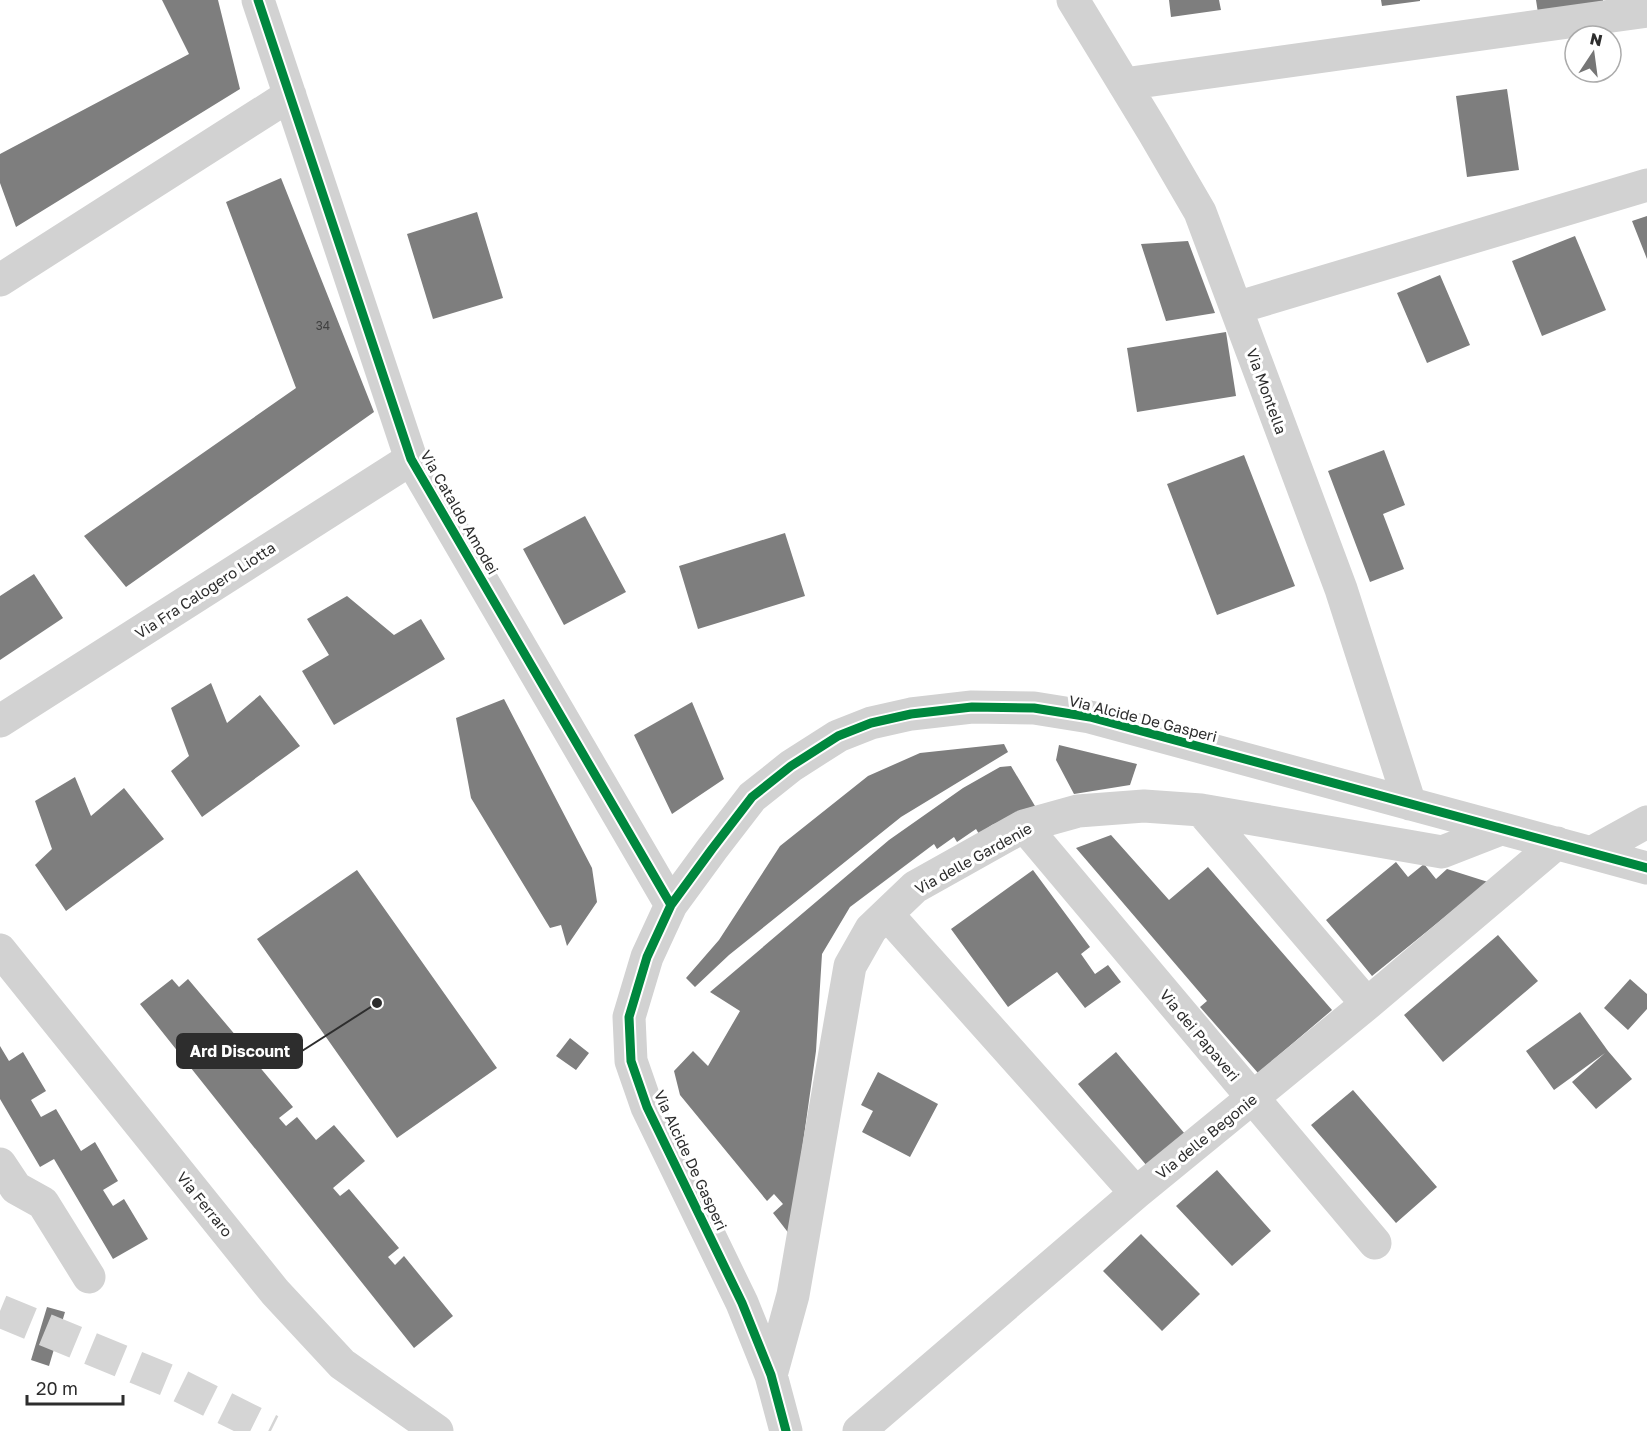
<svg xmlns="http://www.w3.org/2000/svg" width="1647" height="1431" viewBox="0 0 1647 1431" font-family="'Golos Text',sans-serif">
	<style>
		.building { fill: #7e7e7e }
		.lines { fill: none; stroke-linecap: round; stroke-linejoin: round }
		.major-tunnel { stroke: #d5d5d5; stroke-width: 33; stroke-dasharray: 33 16; stroke-linecap: butt }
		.minor { stroke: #d2d2d2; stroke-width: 33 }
		.cycleway-casing { stroke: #fff; stroke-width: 13 }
		.cycleway { stroke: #00873e; stroke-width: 9 }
		.labels { text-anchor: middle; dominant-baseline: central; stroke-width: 6; stroke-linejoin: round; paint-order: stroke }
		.number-label { font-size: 12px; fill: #414141 }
		.street-label { font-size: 15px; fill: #2d2d2d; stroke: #fff }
		.leader { fill: none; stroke: #2d2d2d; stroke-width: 2 }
		.callout-dot { fill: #2d2d2d; stroke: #fff; stroke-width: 2 }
		.callout { fill: #2d2d2d; stroke: #2d2d2d; stroke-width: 2 }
		.callout-label { font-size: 16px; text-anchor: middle; font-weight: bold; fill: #fff }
	</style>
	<rect width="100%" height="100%" fill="#fff"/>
	<path class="building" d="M162,0H218L240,89L16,227L0,183V154L189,54Z
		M1169,0H1219L1221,10L1171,17Z
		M1381,0H1420V1L1382,6Z
		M1536,0H1603V1L1538,13Z
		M1507,89L1519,170L1467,177L1456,96Z
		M281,178L374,412L126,587L84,536L296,388L226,202Z
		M477,212L503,298L433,319L407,234Z
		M1647,216V259L1632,221Z
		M1575,236L1606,310L1542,336L1512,261Z
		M1188,241L1215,313L1166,321L1141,244Z
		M1440,275L1470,345L1427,363L1397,293Z
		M1226,332L1236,396L1137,412L1127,348Z
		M1384,450L1405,505L1383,514L1404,569L1370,582L1328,471Z
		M1244,455L1295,586L1217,615L1167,484Z
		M585,516L626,592L564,625L523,549Z
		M785,533L805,596L698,629L679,566Z
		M34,574L63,618L0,660V596Z
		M347,596L394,635L421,619L445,659L334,725L302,671L329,655L307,619Z
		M211,683L227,723L260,695L300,746L202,817L171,771L189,756L171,708Z
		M504,699L592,868L597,902L567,946L561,925L550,928L471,798L456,718Z
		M692,702L724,779L672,814L634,735Z
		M1004,744L1008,752L901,817L729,955L695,987L686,978L719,940L780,846L868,776L920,753Z
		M1059,745L1137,764L1130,785L1074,794L1056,760Z
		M1011,766L1035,806L992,825L979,834L976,829L957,842L954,837L937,849L934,844L850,907L822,954L816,1051L790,1235L773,1213L783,1204L774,1194L767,1201L680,1095L674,1071L693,1051L708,1066L740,1011L710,992L889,840L963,788L1000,767Z
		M75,777L91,816L124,788L164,839L66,911L35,865L52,849L35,801Z
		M1111,835L1169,900L1208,867L1332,1010L1258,1073L1200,1007L1207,1001L1076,848Z
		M1396,862L1408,877L1424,864L1436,879L1447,869L1488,882L1372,976L1326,920Z
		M357,870L497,1068L397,1138L257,939Z
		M1033,870L1090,947L1081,954L1095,974L1108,965L1121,982L1085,1008L1057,972L1008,1007L951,929Z
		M1498,935L1538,981L1443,1062L1404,1015Z
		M172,979L179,987L188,979L237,1037L226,1047L233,1055L243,1047L293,1107L279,1118L286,1126L297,1117L316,1140L334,1125L365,1161L333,1188L340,1196L349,1189L399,1248L388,1257L395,1265L404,1256L453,1316L414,1348L140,1004Z
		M1630,979L1647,994V1009L1628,1030L1604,1008Z
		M1580,1012L1608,1051L1632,1079L1596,1109L1572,1082L1605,1053L1554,1090L1526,1051Z
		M570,1038L589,1053L576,1070L556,1056Z
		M0,1046L9,1061L23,1052L46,1091L31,1100L41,1117L56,1109L81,1151L95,1142L118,1181L103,1190L113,1206L124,1199L148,1239L113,1259L54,1159L40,1167L0,1099Z
		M1116,1052L1185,1134L1147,1166L1078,1084Z
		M878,1072L938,1104L910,1157L862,1132L873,1111L861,1105Z
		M1353,1090L1437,1187L1396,1223L1311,1125Z
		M1217,1170L1271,1231L1232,1266L1176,1206Z
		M1141,1234L1200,1294L1162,1331L1103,1271Z
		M47,1307L65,1312L49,1366L31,1360Z"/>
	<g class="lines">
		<path class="major-tunnel" d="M0,1311L174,1383L271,1431"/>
		<path class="minor" d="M258,0L411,459L671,905
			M1073,0L1154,133L1200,212L1341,589L1410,804
			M1124,84L1647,11
			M0,280L290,95
			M1236,308L1647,185
			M0,721L411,459
			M1201,810L1367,1004
			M1024,826L1375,1243
			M1591,853L1647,822
			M887,914L1136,1193
			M0,950L275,1292L342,1364L437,1431
			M0,1164L16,1188L43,1203L89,1277
			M771,1375L793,1295L850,966L871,929L915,887L1024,826L1078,811L1144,806L1201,810L1442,852L1501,829
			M786,1431L771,1375L742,1303L647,1107L631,1061L629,1017L647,957L671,905L712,849L752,797L791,766L838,736L871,723L911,714L972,707L1034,708L1090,717L1647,868
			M859,1431L1136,1193L1367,1004L1557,843"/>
		<g class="cycleway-casing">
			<path id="cycleway" d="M258,0L411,459L671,905
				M786,1431L771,1375L742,1303L647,1107L631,1061L629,1017L647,957L671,905L712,849L752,797L791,766L838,736L871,723L911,714L972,707L1034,708L1090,717L1647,868"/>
		</g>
		<use href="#cycleway" class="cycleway"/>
	</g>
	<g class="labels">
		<g class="number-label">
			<text x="323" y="325">34</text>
		</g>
		<g class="street-label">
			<text transform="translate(1267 391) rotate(70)">Via Montella</text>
			<text transform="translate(460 512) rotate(60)">Via Cataldo Amodei</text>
			<text transform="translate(205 590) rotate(-33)">Via Fra Calogero Liotta</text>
			<text transform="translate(1143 718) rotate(14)">Via Alcide De Gasperi</text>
			<text transform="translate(973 858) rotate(-29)">Via delle Gardenie</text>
			<text transform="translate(1200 1035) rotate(50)">Via dei Papaveri</text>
			<text transform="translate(1206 1136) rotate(-39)">Via delle Begonie</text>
			<text transform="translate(691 1160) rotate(65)">Via Alcide De Gasperi</text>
			<text transform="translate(205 1204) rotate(51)">Via Ferraro</text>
		</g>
	</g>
	<path class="leader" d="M377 1003L302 1051"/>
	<circle class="callout-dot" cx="377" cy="1003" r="6"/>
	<rect class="callout" x="177" y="1034" width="125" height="34" rx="6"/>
	<g class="callout-label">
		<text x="240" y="1057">Ard Discount</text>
	</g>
	<g transform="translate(1593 54) rotate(13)"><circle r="28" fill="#ffffff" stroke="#ababab" stroke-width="1.5"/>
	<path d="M0-4.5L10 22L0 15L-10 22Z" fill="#767676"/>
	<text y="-9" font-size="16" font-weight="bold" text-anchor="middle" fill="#2d2d2d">N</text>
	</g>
	<path d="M27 1395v9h96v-9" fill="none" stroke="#2d2d2d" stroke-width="3"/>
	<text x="36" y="1395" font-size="18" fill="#2d2d2d" stroke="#ffffff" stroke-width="4.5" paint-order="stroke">20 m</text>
</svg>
